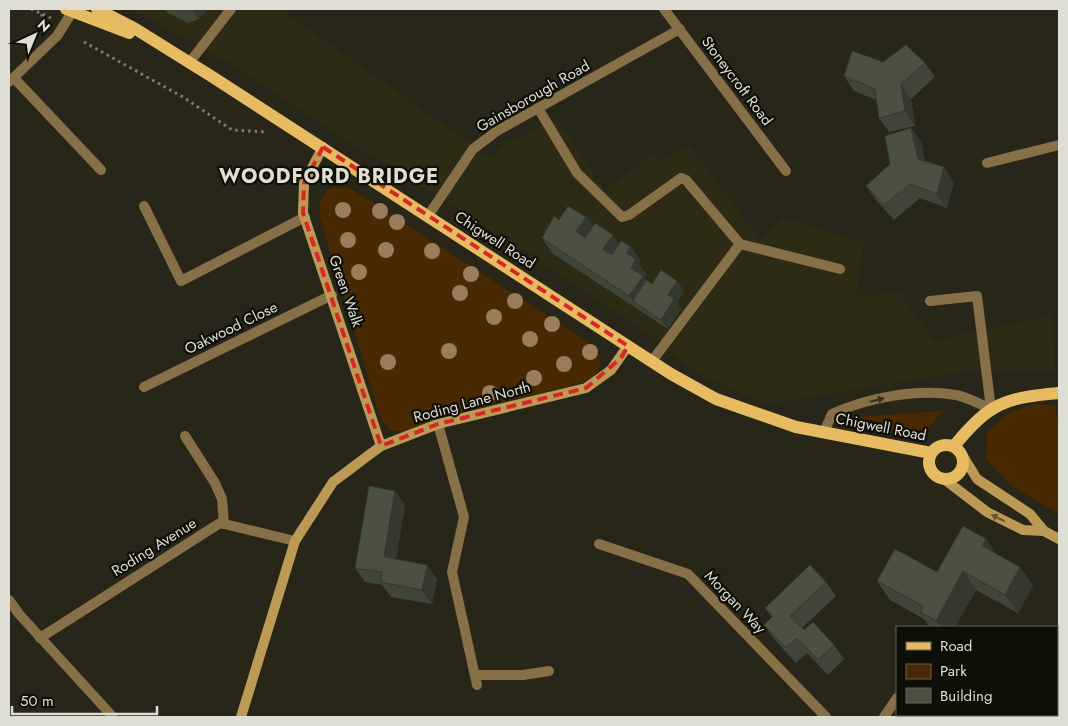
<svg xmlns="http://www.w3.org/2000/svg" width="1068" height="726" viewBox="0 0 1068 726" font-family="Jost,sans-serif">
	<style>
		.built { fill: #2d2b16 }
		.green { fill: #482902 }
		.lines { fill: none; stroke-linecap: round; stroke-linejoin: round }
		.path { stroke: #7d7c70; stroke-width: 3; stroke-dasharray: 2.5 4; stroke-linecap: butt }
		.lane { stroke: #857047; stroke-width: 10 }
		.street { stroke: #857047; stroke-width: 10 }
		.secondary { stroke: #bc9a56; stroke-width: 10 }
		.primary { stroke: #e7bb61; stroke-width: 12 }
		.tree { fill: #9a7d5b }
		.wall { fill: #404538 }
		.shaded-wall { fill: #34382e }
		.building { fill: #4b5041; stroke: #34382e }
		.oneway { fill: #38311e }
		.oneway2 { fill: #66542f }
		.marked { fill: none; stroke: #d62828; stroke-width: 4; stroke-dasharray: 10 6; stroke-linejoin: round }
		.labels { text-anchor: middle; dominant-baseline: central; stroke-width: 4.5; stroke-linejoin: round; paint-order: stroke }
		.street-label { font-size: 15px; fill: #dfded4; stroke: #0f0f08 }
		.district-label { font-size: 20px; font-weight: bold; letter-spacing: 1px; fill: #dfded4; stroke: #0f0f08 }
	</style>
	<rect width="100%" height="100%" fill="#272618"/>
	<path class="built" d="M132,9H280L492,159L506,143L558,119L605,190L654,153L660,162L689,145L761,241L781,218L864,242L856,297L900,293L934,341L1052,315L1055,370L968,371L767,404L700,375L644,330L527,252L360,149L224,60Z"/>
	<path class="green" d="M336,187L350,188L594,346C604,364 602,370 585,382L436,419L405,432L392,431L381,420L320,217L319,204L326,191Z
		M1034,404L1056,406L1059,441V514L1012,486L986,459V434L1008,413Z
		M942,411L921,438L854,420L856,417Z"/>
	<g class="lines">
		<path class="path" d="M31,9L51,18
			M42,14V30
			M84,42L183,97L232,130L267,132"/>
		<path class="lane" d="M14,78L101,170
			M538,108L577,173L622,217L629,215L681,178L686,180L740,244L840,269
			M144,206L181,281L305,217
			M652,361L740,244
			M185,436L215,483L222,499L224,524
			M475,675H523L549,671"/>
		<path class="street" d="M664,9L786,171
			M189,63L231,9
			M9,82L57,36L74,9
			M987,163L1059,145
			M428,216L473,149L497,131L680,29
			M144,387L332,295
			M438,424L464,517L452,572L477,685
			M824,432L832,414C866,398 918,388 956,395C967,397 980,404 991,409L977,296L930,301
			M599,544L688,574L826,717
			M9,600L19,614L113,717
			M40,638L220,523L295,541
			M1057,685L1059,686
			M884,717L897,698"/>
		<path class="secondary" d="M323,147L304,183L303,213L381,446
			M963,456L977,479L1030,514L1044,531L1059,539
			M944,479L987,512L1023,530L1044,531
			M241,717L295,541L333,482L381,446L438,424L586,388L611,370L628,346"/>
		<path class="primary" d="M66,9L129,33
			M97,9L134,28L211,76L671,374L716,399L796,427L931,453
			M929 462a17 17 0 1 1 34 0a17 17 0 1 1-34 0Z
			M954,446C990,403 1003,398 1059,393"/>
	</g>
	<g class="tree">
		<circle cx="343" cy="210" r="8"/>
		<circle cx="380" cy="211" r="8"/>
		<circle cx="397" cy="222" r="8"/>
		<circle cx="348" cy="240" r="8"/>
		<circle cx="386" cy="250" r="8"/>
		<circle cx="432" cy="251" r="8"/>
		<circle cx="359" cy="272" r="8"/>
		<circle cx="471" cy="274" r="8"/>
		<circle cx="460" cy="293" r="8"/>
		<circle cx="515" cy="301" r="8"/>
		<circle cx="494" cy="317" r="8"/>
		<circle cx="552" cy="324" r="8"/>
		<circle cx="530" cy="339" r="8"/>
		<circle cx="449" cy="351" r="8"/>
		<circle cx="590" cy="352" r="8"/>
		<circle cx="388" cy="362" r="8"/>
		<circle cx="564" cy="364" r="8"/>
		<circle cx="534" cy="378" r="8"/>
		<circle cx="490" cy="393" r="8"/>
	</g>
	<path class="wall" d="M164,9H208L199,19L188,23L168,13Z
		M883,62L925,63L935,77L911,99L915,126L889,132L879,118L876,100L854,91L844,76Z
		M911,128L921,142L925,161L954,182L947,208L920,198L894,220L876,200L866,186L890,164Z
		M586,217L593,227L619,244L631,247L641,261L639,264L646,274L644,278L646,280L652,284L677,281L684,291L677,303L681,309L668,329L552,253L542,238Z
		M395,491L405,505L396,559L427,565L437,579L432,604L391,597L382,585L365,582L355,568Z
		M986,539L996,554L1020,567L1033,586L1018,613L976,590L955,627H930L924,619L890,600L877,581L937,572Z
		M826,582L836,596L802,628L804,630L834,645L844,659L828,675L807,653L796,663L774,639L764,625L772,618L765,608Z"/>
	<path class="shaded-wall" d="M191,9H208L199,19Z
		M901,84L911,99L915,126L905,111Z
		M911,128L921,142L928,173L918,159Z
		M944,167L954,182L947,208L937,194Z
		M586,217L596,231L586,246L576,231Z
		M613,235L623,250L613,264L603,249Z
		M631,247L641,261L639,264L646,274L644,278L653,290L633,301L629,296L631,268L626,253Z
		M677,281L684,291L677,303L681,309L668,329L661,320L668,295Z
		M395,491L405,505L394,571L384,557Z
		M986,539L999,558L982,546Z
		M427,565L437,579L432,604L422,590Z
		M1020,567L1033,586L1018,613L1005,595Z
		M963,571L976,590L955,627H940L936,621Z"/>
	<path class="building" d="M906,45L925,63L901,84L905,111L879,118L875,89L844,76L852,51L883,62Z
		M911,128L918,159L944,167L937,194L910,184L884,205L866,186L890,164L885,136Z
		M568,206L586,217L576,231L585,238L595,223L613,235L603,249L607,252L612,255L621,241L631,247L626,253L636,259L631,268L643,276L629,296L542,238L554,216L559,220Z
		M661,270L677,281L668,295L674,299L661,320L633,301L646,280L652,284Z
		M369,486L395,491L384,557L427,565L422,590L381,582L382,572L355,568Z
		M963,526L986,539L982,546L1020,567L1005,595L963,571L936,621L920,612L923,606L877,581L895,549L937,572Z
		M810,565L826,582L790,616L804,630L813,622L834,645L818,660L797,638L786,648L764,625L773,616L765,608Z"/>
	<defs><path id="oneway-solid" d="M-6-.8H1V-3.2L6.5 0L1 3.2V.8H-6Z" transform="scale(1.25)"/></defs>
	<use class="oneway" href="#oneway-solid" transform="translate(877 400) rotate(-14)"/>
	<use class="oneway2" href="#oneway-solid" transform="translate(998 518) rotate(-153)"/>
	<path class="marked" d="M323,147L628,346L621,358L586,388L438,424L381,446L303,213L304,183Z"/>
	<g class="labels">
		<g class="street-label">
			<text transform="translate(737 81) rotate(53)">Stoneycroft Road</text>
			<text transform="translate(533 96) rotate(-30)">Gainsborough Road</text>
			<text transform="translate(495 240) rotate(33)">Chigwell Road</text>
			<text transform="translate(346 291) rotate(71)">Green Walk</text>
			<text transform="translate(231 328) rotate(-26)">Oakwood Close</text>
			<text transform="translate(472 402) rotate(-15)">Roding Lane North</text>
			<text transform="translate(881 427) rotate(11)">Chigwell Road</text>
			<text transform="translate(154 547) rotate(-32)">Roding Avenue</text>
			<text transform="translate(735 602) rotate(46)">Morgan Way</text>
		</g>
		<g class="district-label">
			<text x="329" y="176">WOODFORD BRIDGE</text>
		</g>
	</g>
	<rect width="1068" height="726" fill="none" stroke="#dfded4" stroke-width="20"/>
	<rect x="896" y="626" width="162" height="90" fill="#0f0f08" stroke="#62625a"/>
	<rect x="906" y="642" width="25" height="8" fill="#e7bb61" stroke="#62625a"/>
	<text x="940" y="651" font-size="15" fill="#dfded4">Road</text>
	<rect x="906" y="664" width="25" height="15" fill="#482902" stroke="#62625a"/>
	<text x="940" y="676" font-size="15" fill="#dfded4">Park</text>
	<rect x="906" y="688" width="25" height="15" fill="#4b5041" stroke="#62625a"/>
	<text x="940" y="701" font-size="15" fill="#dfded4">Building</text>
	<g transform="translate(35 35) rotate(44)" stroke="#0f0f08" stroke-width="4" paint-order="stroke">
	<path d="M0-4L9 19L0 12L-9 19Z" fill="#dfded4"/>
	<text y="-8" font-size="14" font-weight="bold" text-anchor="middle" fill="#dfded4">N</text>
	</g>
	<path d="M12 706v8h145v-8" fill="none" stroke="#dfded4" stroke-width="2.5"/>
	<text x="20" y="706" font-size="15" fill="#dfded4" stroke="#0f0f08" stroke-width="4" paint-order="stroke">50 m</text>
</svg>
